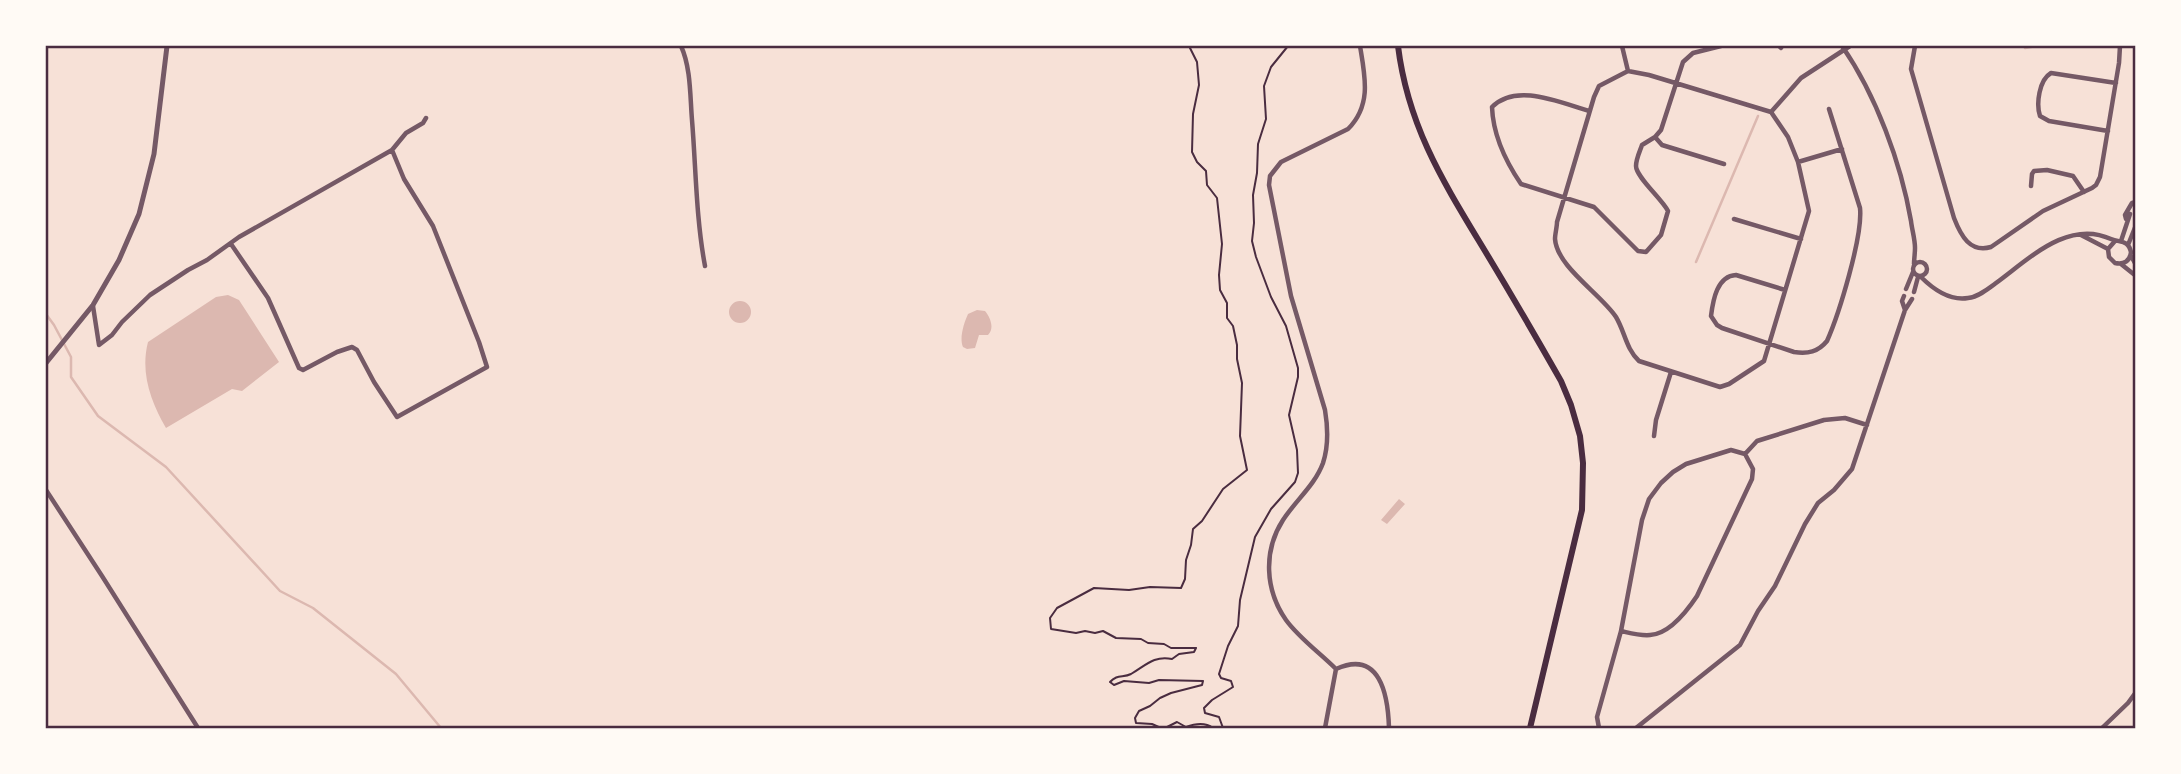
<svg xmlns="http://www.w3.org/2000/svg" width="2181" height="774" viewBox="0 0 2181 774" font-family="'Asap Condensed',sans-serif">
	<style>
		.water { fill: #dcb8b0 }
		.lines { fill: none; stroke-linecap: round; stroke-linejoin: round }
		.stream { stroke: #dcb8b0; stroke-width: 2.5 }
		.path { stroke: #4a2c40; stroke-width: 2 }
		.minor { stroke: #755966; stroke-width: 4.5 }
		.tertiary { stroke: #755966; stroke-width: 5 }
		.secondary { stroke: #4a2c40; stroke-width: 6 }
		.neatline { fill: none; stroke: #4a2c40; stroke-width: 2.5 }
	</style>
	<rect width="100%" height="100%" fill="#f7e1d7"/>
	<path class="water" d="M228,295L239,300L279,362L242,391L232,389L166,428C151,402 140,373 148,342L216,297Z
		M729 312a11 11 0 1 1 22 0a11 11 0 1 1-22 0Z
		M977,310L985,311C990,317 995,328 988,335H979L975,348L967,349L963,347C959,338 964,323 968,314Z
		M1399,499L1405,504L1387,524L1381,520Z"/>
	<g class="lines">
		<path class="stream" d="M2025,48L2036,46
			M1696,262L1758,116
			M46,314L54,325L71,357V377L98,416L166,467L280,591L313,608L396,674L441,728"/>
		<path class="path" d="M1161,728L1152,724L1136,723L1135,718L1139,711L1150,706L1160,698L1171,693L1202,685L1203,681L1159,680L1149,683L1124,681L1114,685L1110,682C1117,674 1123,678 1131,674C1145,666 1154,655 1172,659L1179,654L1194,652L1196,648H1171L1164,644L1148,643L1141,639L1116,638L1103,631L1095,633L1085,631L1076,633L1051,629L1050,618L1057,608L1094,588L1129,590L1150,587L1181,588L1185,579L1186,560L1191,545L1193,529L1202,521L1223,489L1247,470L1240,436L1242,383L1237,359V345L1233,326L1227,318V303L1220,290L1219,275L1222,244L1217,198L1207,185L1206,171L1197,162L1192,152L1193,114L1199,85L1197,62L1189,46
			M1165,728L1177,722L1186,727C1194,724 1205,722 1213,728
			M1223,728L1219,717L1205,713L1204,708L1212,700L1233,687L1231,681L1221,678L1219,674L1228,646L1238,626L1240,600L1255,537L1271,509L1295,482L1298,473L1297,450L1289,415L1298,377V368L1286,326L1271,297L1256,257L1252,241L1254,223L1253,195L1257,173L1258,144L1266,119L1264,86L1271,67L1288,46"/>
		<path class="minor" d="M681,46C691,68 690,96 692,120C696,169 696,218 705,266
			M1622,46L1628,71
			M1779,46L1781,48
			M1842,46C1876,95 1901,163 1911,221C1912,230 1915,239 1915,248C1915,254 1914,259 1914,264
			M1915,46L1911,69L1954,218C1961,236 1970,253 1991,247L2043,211L2092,188L2096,185L2100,177L2119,63L2120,46
			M1628,71L1649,75L1771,112L1788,137L1798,162L1809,211L1764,361L1729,384L1720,387L1639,361C1626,349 1625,332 1616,317C1601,294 1557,267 1555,239C1555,234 1557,227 1557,222L1594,97L1599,86Z
			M1589,111C1561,103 1516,82 1492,107C1493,134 1506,162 1521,184L1594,207L1638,251L1646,252L1661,235L1668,211C1662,199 1636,177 1636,166C1636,159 1640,151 1642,145L1655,137L1661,130L1683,62L1693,53L1721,46
			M1771,112L1801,78L1850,46
			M2108,131L2049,121L2040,116C2036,104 2039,80 2051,73L2116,83
			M1655,137L1662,145L1724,164
			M1798,162L1842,149
			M2031,186L2032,174L2034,171L2047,170L2073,176L2084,192
			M1734,219L1801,239
			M2126,219L2125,215L2132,203L2136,202
			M2081,235L2108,249
			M2121,241L2130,214
			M231,244L268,298L299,368L303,370L337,352L352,347L357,350L374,382L397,417L487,367L479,342L433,226L404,179L392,150
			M2128,245L2136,225
			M2131,256L2136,265
			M1913 269a7 7 0 1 1 14 0a7 7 0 1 1-14 0Z
			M2121,264L2136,276
			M1921,277C1933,289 1950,301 1968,298C1978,297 1988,289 1996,283C2029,259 2068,219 2111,239C2120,243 2128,239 2131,252C2130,261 2124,265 2115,263L2109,257L2108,249L2115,241
			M1906,289L1913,272
			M1785,290L1736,275C1717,276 1713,300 1711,316L1717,325L1722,328L1794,352C1808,354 1818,352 1827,341C1839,314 1863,236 1860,208L1829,109
			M1914,292L1918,277
			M1904,296L1902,301L1905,310
			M93,306L99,345L112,335L122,322L150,295L188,270L207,260L239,237L392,150L406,133L423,123L426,118
			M1654,436L1656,420L1671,372
			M1731,450L1745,454L1753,469L1752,479L1697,596C1687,611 1670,634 1650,635C1641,636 1630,633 1621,631L1642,520L1649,499L1661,483L1673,472L1686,464Z
			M1745,454L1757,441L1824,420L1845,418L1867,425
			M46,490L102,576L198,728
			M1336,669C1320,653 1299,638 1286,620C1265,590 1263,551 1283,520C1296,500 1315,485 1323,463C1329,445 1328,428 1325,410L1291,296L1269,185L1270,176L1281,162L1348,129C1372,105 1365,76 1360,46
			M1336,669C1380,649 1388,695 1389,728
			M1325,728L1336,669
			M1599,728L1597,717L1621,631
			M1636,728L1740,645L1758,611L1775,586L1805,524L1818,503L1834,490L1852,469L1905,310L1912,299
			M2102,728L2128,703L2136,692"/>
		<path class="tertiary" d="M46,363L93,305L119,260L139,214L154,154L167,46"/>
		<path class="secondary" d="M1398,46C1408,127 1444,183 1485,251C1511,294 1536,337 1561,381L1571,405L1580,436L1583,463L1582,510L1530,728"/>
	</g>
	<rect width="2181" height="774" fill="none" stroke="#fffaf5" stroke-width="94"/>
	<rect x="47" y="47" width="2087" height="680" class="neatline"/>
</svg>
